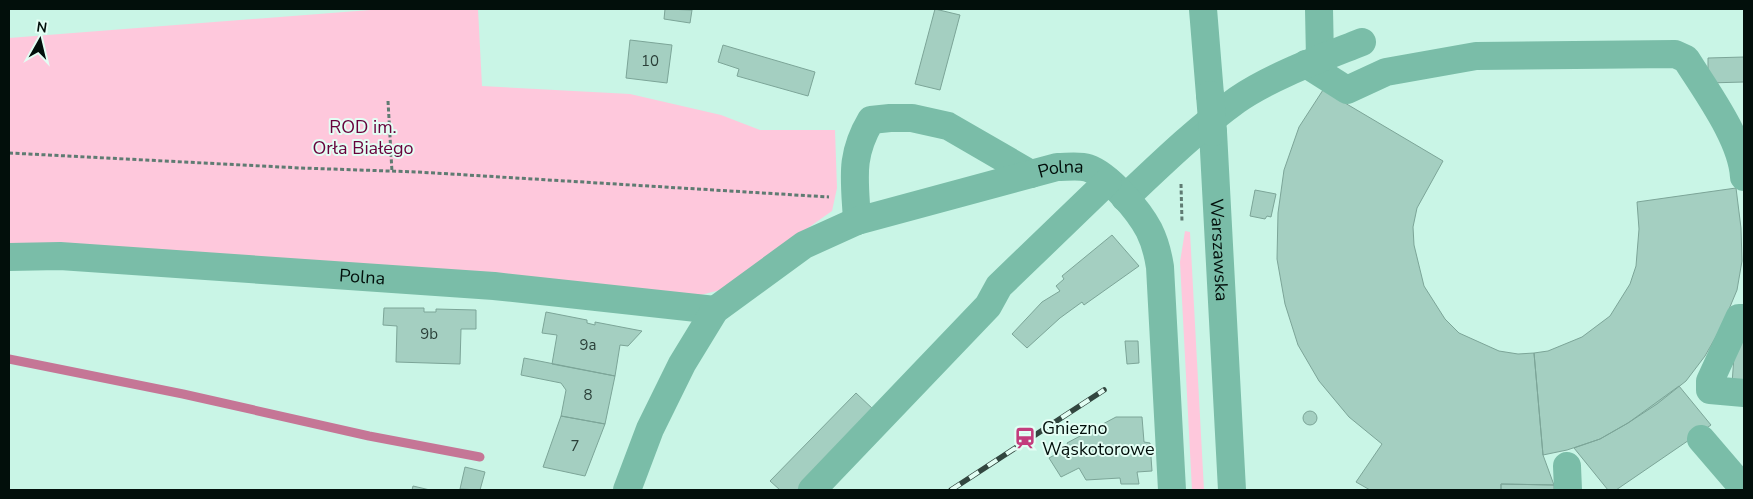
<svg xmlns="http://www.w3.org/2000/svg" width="1753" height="499" viewBox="0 0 1753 499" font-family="'Nunito Sans',sans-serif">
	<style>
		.green { fill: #fec8dc }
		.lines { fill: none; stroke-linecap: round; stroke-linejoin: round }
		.stream { stroke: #c57696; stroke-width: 9 }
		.building { fill: #a4cfc1; stroke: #7ca598 }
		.path { stroke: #5f7b72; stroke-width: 3; stroke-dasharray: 4 2.5; stroke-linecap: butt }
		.minor { stroke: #7abda8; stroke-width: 28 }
		.rail-casing { stroke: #32463f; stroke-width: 5.5 }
		.rail { stroke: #e3fef4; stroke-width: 4; stroke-dasharray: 11; stroke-linecap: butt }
		.minor-bridge { stroke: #7abda8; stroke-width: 28 }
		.labels { text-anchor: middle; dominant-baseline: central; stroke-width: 4; stroke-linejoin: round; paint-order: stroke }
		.number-label { font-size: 15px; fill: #2a3f38 }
		.park-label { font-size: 18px; fill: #67023b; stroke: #e3fef4 }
		.street-label { font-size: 18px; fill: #020f0b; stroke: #e3fef4 }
		.poi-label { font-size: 18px; fill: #020f0b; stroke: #e3fef4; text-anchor: start }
	</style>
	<rect width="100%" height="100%" fill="#c9f5e6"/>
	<path class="green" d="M383,9H478L482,86L630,94L721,115L760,130H835L837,188L832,211L720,290L697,296L577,284L511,274L9,245V38Z
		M1185,231L1190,232L1204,490H1192L1180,262Z"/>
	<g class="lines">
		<path class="stream" d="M9,359L183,394L369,436L480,457"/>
	</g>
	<path class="building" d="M665,9L692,10L690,23L664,19Z
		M935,9L960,15L940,90L915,84Z
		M630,40L672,45L667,83L626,78Z
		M723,45L815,72L808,96L737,76L739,69L718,62Z
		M1744,57V82L1708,83V58Z
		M1323,90L1443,161L1417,208L1413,227L1414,245L1424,286L1445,319L1459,333L1499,351L1518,354L1534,353L1543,455L1554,485L1501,484V490H1370L1356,482L1382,444L1349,417L1319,381L1298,345L1285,304L1277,259L1278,213L1284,170L1299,127Z
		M1736,188L1741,228L1742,261L1737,290L1722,326L1705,356L1686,381L1657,404L1628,423L1600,439L1567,450L1543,455L1534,353L1548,351L1582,337L1610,316L1630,284L1636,266L1639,229L1637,202Z
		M1255,190L1276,194L1271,217L1267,216L1265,219L1250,216Z
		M1112,235L1139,266L1084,305L1082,302L1060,318L1027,348L1012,334L1042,302L1060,291L1056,286L1064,279L1062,276Z
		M384,308H424V312H436V309L476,310V329H461L460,364L396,362L397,326L383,325Z
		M546,312L587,320V323L595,325V322L642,331L628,346L620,345L615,376L552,364L557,335L542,333Z
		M1736,328H1744V385L1732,384Z
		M1125,341H1138L1139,363L1127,364Z
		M524,358L615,376L605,424L561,416L566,390L561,383L521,375Z
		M1679,386L1711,425L1616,490H1608L1574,448L1600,439L1628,423Z
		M856,393L874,410L797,490H780L770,481Z
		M1303 418a7 7 0 1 1 14 0a7 7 0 1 1-14 0Z
		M561,416L605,424L585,476L543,467Z
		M1116,417H1142L1144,442L1150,443L1152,471L1137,472L1139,484H1121L1120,478L1086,480L1079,468L1061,477L1049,458L1069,447L1067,443Z
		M465,467L485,472L480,490L460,489Z
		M1501,484L1554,485V490H1501Z
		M413,486L430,490H412Z"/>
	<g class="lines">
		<path class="path" d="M388,101L392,172
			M9,153L301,168L418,172L829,197
			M1181,184L1182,222"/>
		<g class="minor">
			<path d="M1203,9L1210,95"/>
			<path d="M1319,9L1320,59"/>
			<path d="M1306,64L1347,90L1386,72L1476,56L1675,54L1686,59C1706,91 1742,139 1744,177"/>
			<path id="s1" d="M1213,132L1232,490"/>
			<path d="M1125,198C1161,164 1197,129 1237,100C1272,76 1322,58 1362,42"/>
			<path d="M857,221C855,180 849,157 871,120L890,118H912L948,126L1031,174"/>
			<path id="s2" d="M9,257L60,256L494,286L715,310"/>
			<path d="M1744,318H1739L1710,381V390L1744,393"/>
			<path d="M1701,439L1744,489"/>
			<path d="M1567,466L1568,490"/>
			<path id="s3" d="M627,490L650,429L682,364L715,310L804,245L857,221L1057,167C1067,167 1079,165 1088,168C1109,175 1139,211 1149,230C1155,242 1158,254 1160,267L1172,490"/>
			<path d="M812,490L988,306L999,286L1108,181"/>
		</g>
		<g class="rail-casing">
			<path id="rail" d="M951,490L1104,390"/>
		</g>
		<use href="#rail" class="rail"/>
		<path class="minor-bridge" d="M1210,95L1213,132"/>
	</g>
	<defs>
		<g id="station-bare" transform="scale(1.725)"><path d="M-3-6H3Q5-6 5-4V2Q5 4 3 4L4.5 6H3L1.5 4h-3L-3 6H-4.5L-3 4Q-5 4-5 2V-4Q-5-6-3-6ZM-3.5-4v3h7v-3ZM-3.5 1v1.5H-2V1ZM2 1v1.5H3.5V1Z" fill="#c33c7d" stroke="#e3fef4" stroke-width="2.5" paint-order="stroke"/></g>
	</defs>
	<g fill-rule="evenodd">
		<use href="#station-bare" x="1025" y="438"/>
	</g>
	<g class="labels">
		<g class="number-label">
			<text x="650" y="61">10</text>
			<text x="429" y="334">9b</text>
			<text x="588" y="345">9a</text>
			<text x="588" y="395">8</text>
			<text x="575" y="446">7</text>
		</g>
		<g class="park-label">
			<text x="363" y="127">ROD im.<tspan x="363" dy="21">Orła Białego</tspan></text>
		</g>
		<g class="street-label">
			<text stroke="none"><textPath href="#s3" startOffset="580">Polna</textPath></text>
			<text stroke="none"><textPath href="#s1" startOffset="118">Warszawska</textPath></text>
			<text stroke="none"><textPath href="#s2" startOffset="354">Polna</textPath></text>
		</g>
		<g class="poi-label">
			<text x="1042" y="428">Gniezno<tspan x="1042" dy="21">Wąskotorowe</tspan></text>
		</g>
	</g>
	<rect width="1753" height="499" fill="none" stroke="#020f0b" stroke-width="20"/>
	<g transform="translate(40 40) rotate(8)" stroke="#e3fef4" stroke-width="4" paint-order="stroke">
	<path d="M0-4L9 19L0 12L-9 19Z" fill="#020f0b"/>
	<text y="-8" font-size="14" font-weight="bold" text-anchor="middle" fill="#020f0b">N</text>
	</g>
</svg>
